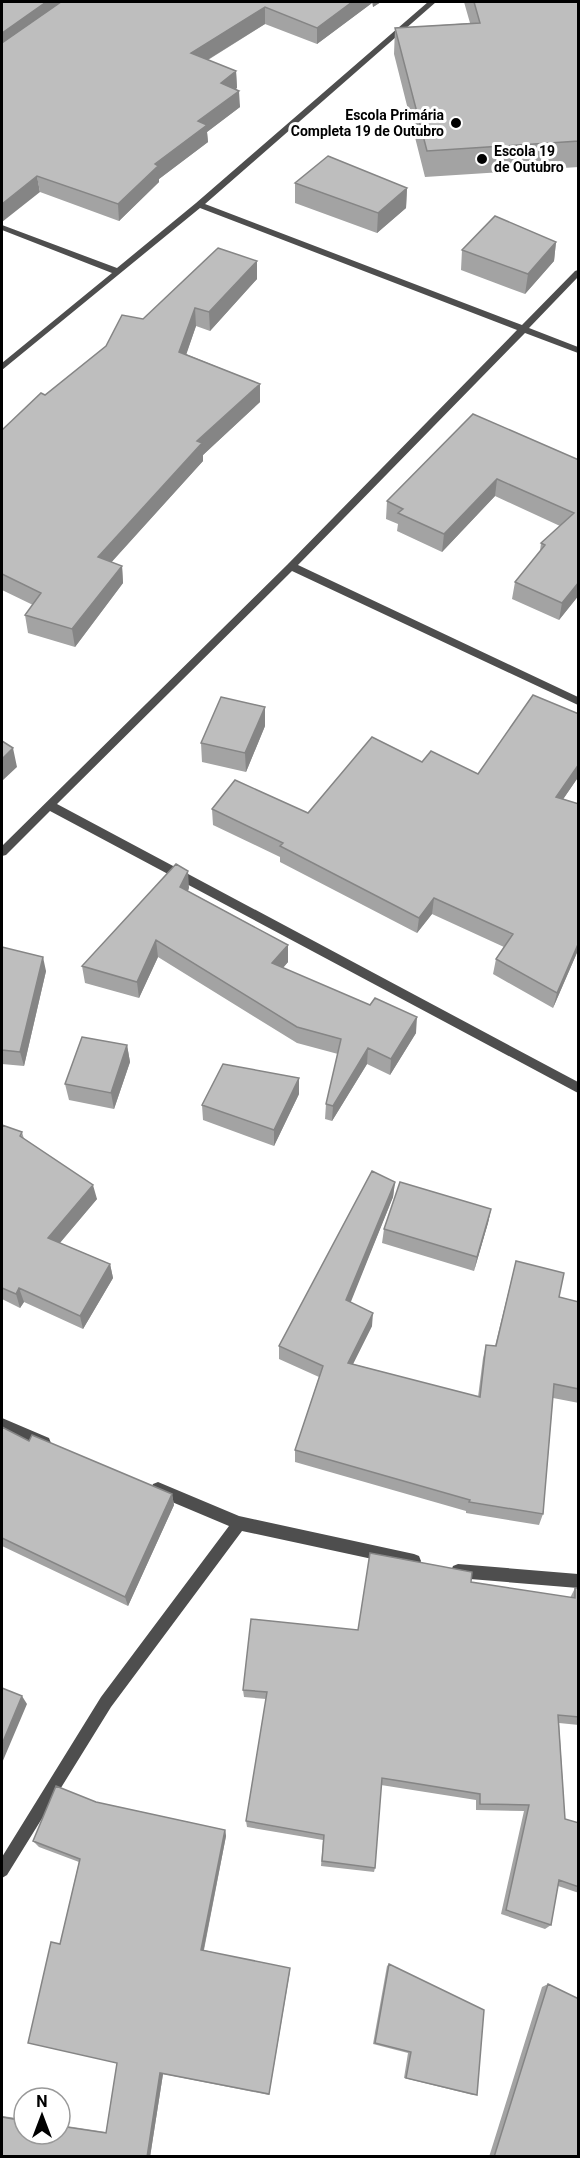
<svg xmlns="http://www.w3.org/2000/svg" width="580" height="2158" viewBox="0 0 580 2158" font-family="Roboto,sans-serif">
	<style>
		.lines { fill: none; stroke-linecap: round; stroke-linejoin: round }
		.street { fill: #4e4e4e; fill-rule: evenodd }
		.wall { fill: #a3a3a3 }
		.shaded-wall { fill: #858585 }
		.building { fill: #bebebe; stroke: #858585; stroke-width: 1.5 }
		.poi-dot { fill: #000; stroke: #fff; stroke-width: 2 }
		.labels { text-anchor: middle; dominant-baseline: central; stroke-width: 6; stroke-linejoin: round; paint-order: stroke }
		.far-poi-label { font-size: 14px; font-weight: bold; fill: #000; stroke: #fff; text-anchor: end }
	</style>
	<rect width="100%" height="100%" fill="#fff"/>
	<g class="lines">
		<path class="street" d="M428,2H436L205,204L522,325L575,271L578,270V277L529,328L578,347V353L525,333L298,565L578,697V705L292,571L57,804L578,1082V1093L50,811L6,855L2,856V846L288,564L517,330L200,208L2,370V363L112,273L2,230V225L117,268L196,203Z
			M2,1418L49,1438L51,1443L49,1448L44,1450L2,1431Z
			M158,1482L239,1516L414,1554L419,1556L421,1561L419,1566L414,1568L242,1531L111,1707L7,1875L2,1878V1857L101,1697L229,1526L153,1494L151,1489L153,1484Z
			M458,1564L578,1574V1588L458,1578L453,1576L451,1571L453,1566Z"/>
	</g>
	<path class="wall" d="M2,2H381L373,7L372,3L317,44L265,24L208,60L236,71L237,88L235,89L240,107L207,132L208,142L159,179V182L119,221L40,192Z
		M464,2H579V167L425,177L394,54L395,28L470,23Z
		M295,183L407,188L406,208L377,233L295,203Z
		M556,242L554,261L525,294L461,270L462,250Z
		M257,261V279L210,331L196,326L186,354L260,384V402L203,455V461L111,562L122,566L123,583L75,647L28,633L25,615L33,605L2,590V430L143,319Z
		M579,460V595L559,620L512,599L515,582L540,551L541,543L560,526L495,496L442,552L397,531L398,524L386,519L387,501Z
		M579,714V776L563,799L579,804V948L553,1008L493,974L496,959L504,947L432,914L417,933L280,862V857L213,825L212,809L308,813L422,762L478,774Z
		M265,726L246,772L202,762L201,743Z
		M189,888L188,891L288,945V962L283,968L416,1033L390,1075L367,1064L332,1121L325,1119L326,1104L338,1054L297,1043L158,957L139,998L85,983L82,966Z
		M2,947L46,971L24,1066L2,1064Z
		M127,1045L130,1062L114,1109L69,1100L65,1084Z
		M299,1094L274,1146L203,1120L202,1105Z
		M2,1125L22,1132L24,1139L97,1199L60,1243L110,1264L113,1278L83,1329L24,1302L20,1308L2,1299Z
		M395,1182L393,1197L350,1302L372,1326L353,1364L478,1397L483,1358L486,1345L495,1346L516,1261L559,1297L579,1302V1403L553,1398L543,1514L539,1525L466,1513V1511L295,1462V1450L319,1377L279,1359V1346Z
		M491,1209L488,1223L474,1271L382,1243L384,1229Z
		M2,1427L29,1441L172,1494L174,1505L128,1606L2,1546Z
		M471,1582L570,1598L575,1588H579V1725L559,1723L565,1819L579,1823V1893L558,1886L551,1925L545,1929L501,1914L524,1811L476,1810V1800L381,1785L375,1868L374,1872L321,1866L323,1840L247,1827L246,1821L266,1699L244,1697L243,1690L358,1630Z
		M96,1802L225,1830L226,1836L204,1950L290,1971L269,2095L163,2074L150,2157H2V2116L24,2119V2134H60V2125L106,2132L117,2063L60,1944L79,1862L39,1847L33,1841Z
		M389,1964L477,2095H473L404,2078L408,2053L373,2044L387,1966Z
		M548,1984L579,2157H489L542,1987Z"/>
	<path class="shaded-wall" d="M46,2H71L2,52V33Z
		M352,2H372V3L317,44V28Z
		M373,2H381L373,7Z
		M265,7V24L191,70V53Z
		M236,71L237,88L221,100V83Z
		M239,91L240,107L207,132L208,142L159,179V182L119,221L118,204L155,164L198,121Z
		M37,176L40,192L2,222V204Z
		M407,188L406,208L377,233L378,213Z
		M556,242L554,261L525,294L528,274Z
		M257,261V279L210,331L209,312Z
		M195,308L196,326L181,370L179,352Z
		M260,384V402L203,455V461L100,575L98,557L197,441Z
		M497,479L495,496L442,552L444,534Z
		M122,566L123,583L75,647L72,629Z
		M579,582V595L559,620L562,603Z
		M265,707V726L246,772L245,753Z
		M13,748L17,767L2,781V759Z
		M579,764V776L553,814L556,797Z
		M188,871L189,888L182,904L180,887Z
		M434,898L432,914L417,933L419,918Z
		M156,940L158,957L139,998L137,982Z
		M579,942V948L553,1008L557,993Z
		M288,945V962L272,980V963Z
		M43,957L46,971L24,1066L20,1052Z
		M417,1017L416,1033L390,1075L391,1059Z
		M127,1045L130,1062L114,1109L111,1093Z
		M368,1048L367,1064L332,1121L333,1106Z
		M299,1078V1094L274,1146V1130Z
		M395,1182L393,1197L346,1314V1300Z
		M93,1185L97,1199L52,1252L48,1238Z
		M491,1209L488,1223L474,1271L477,1257Z
		M110,1264L113,1278L83,1329L80,1316Z
		M19,1288L24,1302L20,1308L16,1294Z
		M373,1313L372,1326L347,1376L348,1363Z
		M172,1494L174,1505L128,1606L125,1597Z
		M22,1696L27,1704L2,1763V1744Z
		M225,1830L226,1836L203,1953L201,1950Z
		M160,2073L163,2074L150,2157H147Z"/>
	<path class="building" d="M2,2H46L2,33Z
		M61,2H352L317,28L265,7L191,53L236,71L221,83L239,91L198,121L207,125L155,164L158,166L118,204L37,176L2,204V43Z
		M474,2H579V141L427,151L395,28L480,23Z
		M328,156L407,188L378,213L295,183Z
		M495,216L556,242L528,274L462,250Z
		M218,248L257,261L209,312L195,308L179,352L260,384L197,441L202,443L98,557L122,566L72,629L25,615L41,593L2,574V430L41,393L45,395L106,346L122,315L143,319Z
		M473,414L579,460V582L562,603L515,582L545,545L541,543L574,513L497,479L444,534L398,513L403,509L387,501Z
		M533,695L579,714V764L556,797L579,804V942L557,993L496,959L513,934L434,898L419,918L280,846L283,843L212,809L235,780L308,813L372,737L422,762L431,751L478,774Z
		M221,697L265,707L245,753L201,743Z
		M2,741L13,748L2,759Z
		M176,864L188,871L180,887L288,945L272,963L370,1005L375,998L417,1017L391,1059L368,1048L333,1106L326,1104L341,1039L297,1027L156,940L137,982L82,966Z
		M2,947L43,957L20,1052L2,1050Z
		M82,1037L127,1045L111,1093L65,1084Z
		M223,1064L299,1078L274,1130L202,1105Z
		M2,1125L22,1132L20,1136L93,1185L48,1238L110,1264L80,1316L19,1288L16,1294L2,1288Z
		M372,1171L395,1182L346,1300L373,1313L348,1363L480,1397L486,1345L496,1346L516,1261L564,1273L559,1297L579,1302V1389L554,1384L543,1514L469,1502L470,1500L295,1450L323,1366L279,1346Z
		M400,1182L491,1209L477,1257L384,1229Z
		M2,1427L29,1441L32,1435L172,1494L125,1597L2,1538Z
		M370,1553L472,1572L471,1582L575,1598V1588H579V1717L558,1715L565,1819L579,1823V1887L559,1880L551,1925L506,1910L529,1805L480,1804V1794L382,1778L375,1868L322,1861L324,1835L246,1821L267,1692L243,1690L251,1619L358,1630Z
		M2,1688L22,1696L2,1744Z
		M56,1786L96,1802L225,1830L201,1950L290,1968L269,2094L160,2073L147,2157H2V2117L24,2121V2134H60V2126L106,2133L117,2063L28,2043L51,1942L60,1944L80,1859L33,1841Z
		M389,1964L484,2010L477,2095L406,2078L411,2052L375,2043Z
		M548,1984L579,1999V2157H494Z"/>
	<g class="poi-dot">
		<circle cx="456" cy="123" r="6"/>
		<circle cx="482" cy="159" r="6"/>
	</g>
	<g class="labels">
		<g class="far-poi-label">
			<text x="444" y="115">Escola Primária<tspan x="444" dy="16">Completa 19 de Outubro</tspan></text>
			<text x="494" y="151" text-anchor="start">Escola 19<tspan x="494" dy="16">de Outubro</tspan></text>
		</g>
	</g>
	<rect width="580" height="2158" fill="none" stroke="#000000" stroke-width="6"/>
	<g transform="translate(42 2116)"><circle r="28" fill="#ffffff" stroke="#999999" stroke-width="1.5"/>
	<path d="M0-4.5L10 22L0 15L-10 22Z" fill="#000000"/>
	<text y="-9" font-size="16" font-weight="bold" text-anchor="middle" fill="#000000">N</text>
	</g>
</svg>
